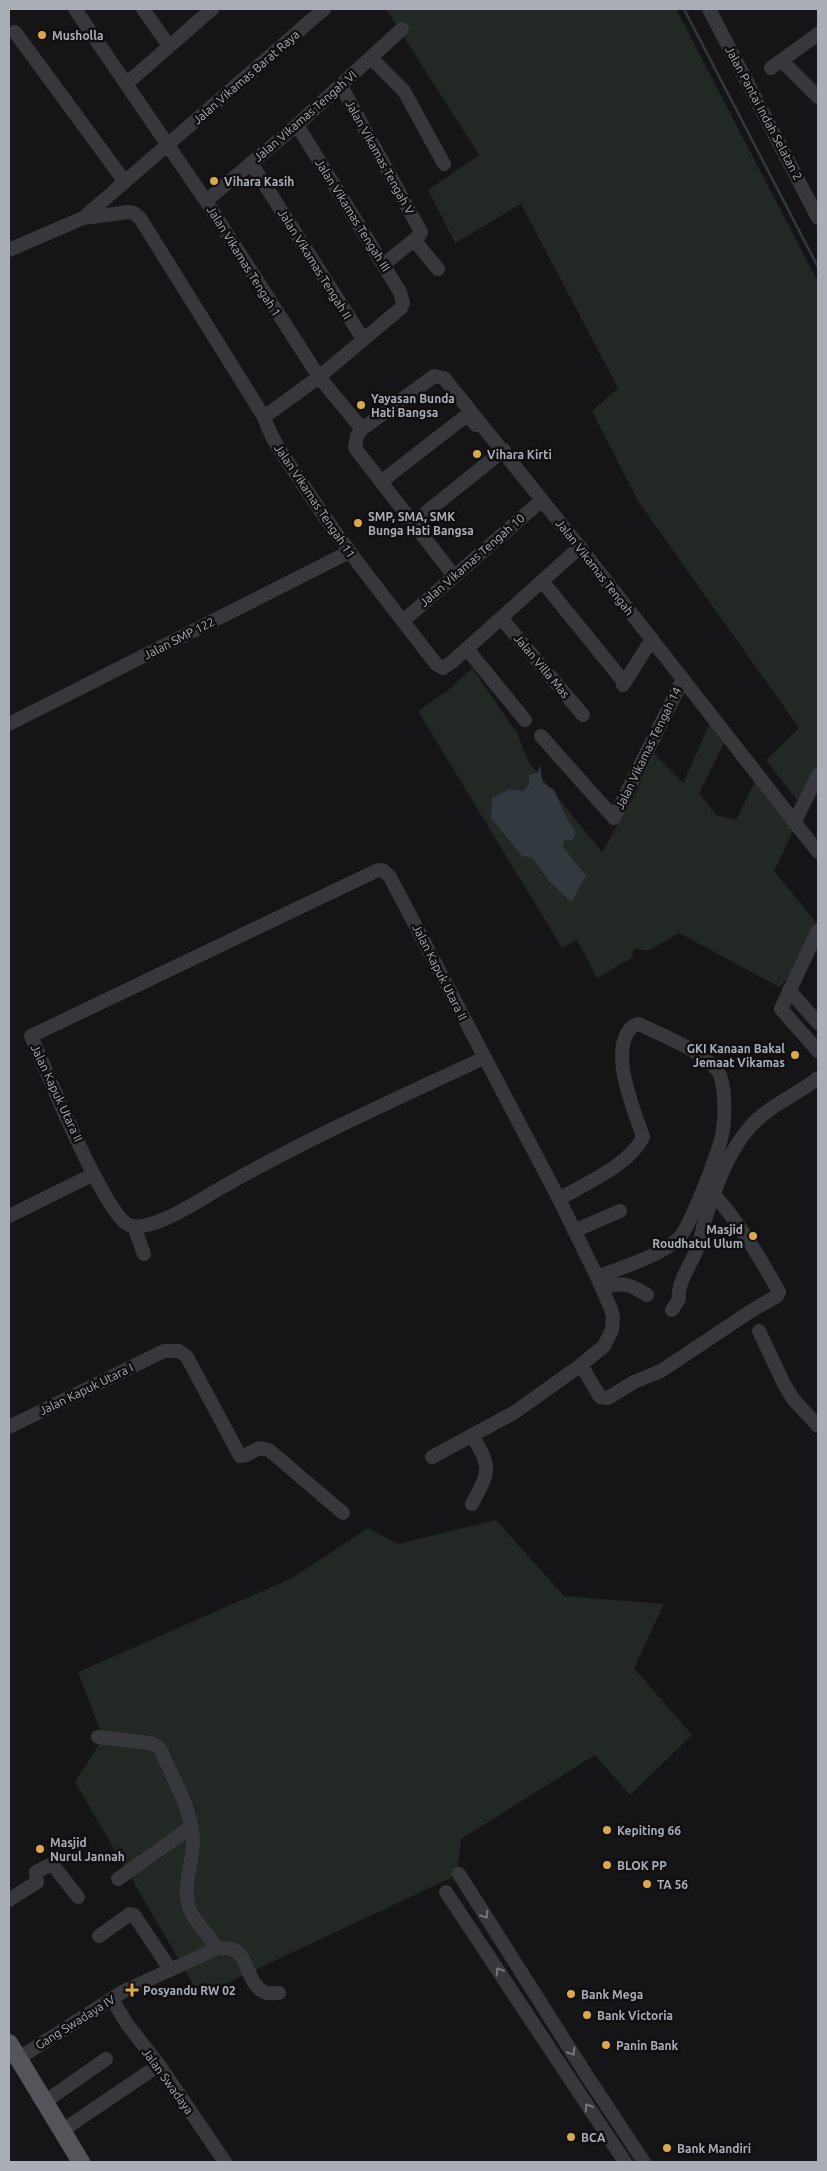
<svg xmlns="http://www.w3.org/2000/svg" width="827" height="2171" viewBox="0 0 827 2171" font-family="Ubuntu,sans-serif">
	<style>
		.green { fill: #222823 }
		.water { fill: #323a40 }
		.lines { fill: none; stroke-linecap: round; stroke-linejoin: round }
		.stream { stroke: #323a40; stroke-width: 2.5 }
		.minor { stroke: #37383b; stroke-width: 14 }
		.major { stroke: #53555a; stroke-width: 18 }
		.oneway { stroke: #76787e }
		.poi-dot { fill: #dba94a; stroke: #101012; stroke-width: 2 }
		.labels { text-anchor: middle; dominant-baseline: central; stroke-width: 5; stroke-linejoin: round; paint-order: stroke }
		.poi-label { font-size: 12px; font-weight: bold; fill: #a9adb5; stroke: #101012; text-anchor: start }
		.street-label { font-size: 12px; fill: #a9adb5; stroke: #101012 }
	</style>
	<rect width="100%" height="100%" fill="#151517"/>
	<path class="green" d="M386,9H676L818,282V785L805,811L766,760L799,728L638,501L592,411L618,388L521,204L455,243L428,190L479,155Z
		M472,668L517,733L528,761L602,852L638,789L652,752L683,783L711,721L726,739L699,793L716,815L736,820L757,777L796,825L774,871L815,921L791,976L779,987L679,933L648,951L634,948L632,958L597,978L577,940L562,948L418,711L451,688Z
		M496,1520L564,1596L664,1604L634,1668L692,1735L630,1795L595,1755L461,1839L457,1875L200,1996L75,1782L103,1738L78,1672L292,1578L368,1528L398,1544Z"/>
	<path class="water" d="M540,764L542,782L554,790L566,817L576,832L572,840H564L563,847L586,876L571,902L549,881L532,858L522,856L491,818L492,798L509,789L523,791L529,784V775L538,772Z"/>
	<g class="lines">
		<path class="stream" d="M684,9L818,267"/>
		<path class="minor" d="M75,9L206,201L319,377L362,429
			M143,9L169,46
			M709,9L818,218
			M15,32L125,182
			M371,58L404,91L444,164
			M783,62L818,97
			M771,68L818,34
			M126,84L212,9
			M341,86L421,232L419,236L384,264
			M251,163L363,339
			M206,201L297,125L402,29
			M83,218L129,212L134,213L140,218L264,417C272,442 289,463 304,486C344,548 391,605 436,664L443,668L452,662L580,547
			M414,240L438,269
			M9,250L83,218L324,9
			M264,417L319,377L401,308L403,303L400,292L297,125
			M382,481L467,415L476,425
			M414,522L504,450
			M454,576L355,448L357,436L362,429L434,376L444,378L574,540L818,852
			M542,581L624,682
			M501,618L583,715
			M403,621L542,500
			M467,649L525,720
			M623,685L652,639
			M9,724L349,552
			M541,736L614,818L683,679
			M794,823L818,775
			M818,930L781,1009L818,1051
			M789,990L818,1023
			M559,1199C584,1184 630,1165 643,1137C634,1109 607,1049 633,1026L639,1024C663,1036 701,1050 717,1070C726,1081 725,1116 723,1130C721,1147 690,1227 679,1238C661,1256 620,1268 597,1277
			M9,1216L94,1174
			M134,1227L144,1254
			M574,1231L620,1211
			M602,1288C623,1282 628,1283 647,1295
			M672,1310L679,1299C677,1282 691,1265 697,1249C701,1240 702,1230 705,1220C715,1188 728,1152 750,1127C768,1106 797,1095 818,1078
			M759,1331L784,1384L794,1400L818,1426
			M581,1365L600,1397L608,1398L634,1382L661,1371L751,1311L777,1296L779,1292C760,1258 741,1225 715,1196
			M9,1427L164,1351H179L187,1357L240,1456L246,1455L259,1448L269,1450L343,1513
			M472,1435C492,1470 490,1469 472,1504
			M432,1457L515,1412L581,1365L604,1346L612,1330L613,1317L611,1309L597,1277L559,1199L390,877L384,871L378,870L31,1036C46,1070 102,1208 127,1224C147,1236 201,1199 219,1189C306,1139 394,1100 484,1058
			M98,1737L150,1743L157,1746L161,1751C173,1779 193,1811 193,1842C193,1864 182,1885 189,1907C194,1924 210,1933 216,1949
			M459,1874L587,2076L644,2162
			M118,1879L191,1827
			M446,1892L625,2162
			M9,1900L37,1882L36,1872L52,1864L78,1897
			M99,1936L130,1914L134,1915L170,1969
			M112,1999L127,2024L159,2065L225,2162
			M19,2058L124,1991L216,1949C252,1941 242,1981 264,1992C268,1994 274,1993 279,1993
			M46,2101L106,2059
			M63,2130L159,2065"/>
		<path class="major" d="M9,2043L81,2162"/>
	</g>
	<defs><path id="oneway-chevron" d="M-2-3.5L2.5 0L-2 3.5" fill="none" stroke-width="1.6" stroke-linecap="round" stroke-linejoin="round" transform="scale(1.25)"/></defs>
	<g class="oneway">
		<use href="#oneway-chevron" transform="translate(485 1915) rotate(58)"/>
		<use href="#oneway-chevron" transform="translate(499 1971) rotate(-123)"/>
		<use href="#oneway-chevron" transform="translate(572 2052) rotate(58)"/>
		<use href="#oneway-chevron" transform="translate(588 2107) rotate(-123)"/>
	</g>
	<g class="poi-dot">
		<circle cx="42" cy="35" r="5"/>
		<circle cx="214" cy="181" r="5"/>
		<circle cx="361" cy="405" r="5"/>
		<circle cx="477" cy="454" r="5"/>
		<circle cx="358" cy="523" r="5"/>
		<circle cx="795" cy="1055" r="5"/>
		<circle cx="753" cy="1236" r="5"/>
		<circle cx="607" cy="1830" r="5"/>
		<circle cx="40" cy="1849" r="5"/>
		<circle cx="607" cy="1865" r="5"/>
		<circle cx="647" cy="1884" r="5"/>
		<path d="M129.5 1982.5h5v5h5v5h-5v5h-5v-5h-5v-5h5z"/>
		<circle cx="571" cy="1994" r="5"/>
		<circle cx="587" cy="2015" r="5"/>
		<circle cx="606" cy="2045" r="5"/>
		<circle cx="571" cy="2137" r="5"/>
		<circle cx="667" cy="2148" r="5"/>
	</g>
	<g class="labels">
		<g class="poi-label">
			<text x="52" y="35">Musholla</text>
			<text x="224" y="181">Vihara Kasih</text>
			<text x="371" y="398">Yayasan Bunda<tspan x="371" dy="14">Hati Bangsa</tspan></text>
			<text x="487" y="454">Vihara Kirti</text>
			<text x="368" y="516">SMP, SMA, SMK<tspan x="368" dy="14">Bunga Hati Bangsa</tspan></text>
			<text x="785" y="1048" text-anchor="end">GKI Kanaan Bakal<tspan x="785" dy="14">Jemaat Vikamas</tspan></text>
			<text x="743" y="1229" text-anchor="end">Masjid<tspan x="743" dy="14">Roudhatul Ulum</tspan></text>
			<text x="617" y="1830">Kepiting 66</text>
			<text x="50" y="1842">Masjid<tspan x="50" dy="14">Nurul Jannah</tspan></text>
			<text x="617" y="1865">BLOK PP</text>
			<text x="657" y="1884">TA 56</text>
			<text x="143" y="1990">Posyandu RW 02</text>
			<text x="581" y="1994">Bank Mega</text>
			<text x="597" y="2015">Bank Victoria</text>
			<text x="616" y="2045">Panin Bank</text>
			<text x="581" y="2137">BCA</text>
			<text x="677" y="2148">Bank Mandiri</text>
		</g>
		<g class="street-label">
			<text transform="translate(246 77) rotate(-41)">Jalan Vikamas Barat Raya</text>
			<text transform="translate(764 113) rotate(62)">Jalan Pantai Indah Selatan 2</text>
			<text transform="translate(305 116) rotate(-41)">Jalan Vikamas Tengah VI</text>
			<text transform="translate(380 157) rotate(61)">Jalan Vikamas Tengah V</text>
			<text transform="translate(353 215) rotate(58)">Jalan Vikamas Tengah III</text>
			<text transform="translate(244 261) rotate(58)">Jalan Vikamas Tengah 1</text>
			<text transform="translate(315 264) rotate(58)">Jalan Vikamas Tengah II</text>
			<text transform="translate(315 501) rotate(56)">Jalan Vikamas Tengah 11</text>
			<text transform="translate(472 560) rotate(-41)">Jalan Vikamas Tengah 10</text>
			<text transform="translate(595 567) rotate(52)">Jalan Vikamas Tengah</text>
			<text transform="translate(179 638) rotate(-27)">Jalan SMP 122</text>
			<text transform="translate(542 666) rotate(50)">Jalan Villa Mas</text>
			<text transform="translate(648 748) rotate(-64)">Jalan Vikamas Tengah 14</text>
			<text transform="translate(440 972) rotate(63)">Jalan Kapuk Utara II</text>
			<text transform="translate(57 1093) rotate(65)">Jalan Kapuk Utara II</text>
			<text transform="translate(86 1389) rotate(-26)">Jalan Kapuk Utara I</text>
			<text transform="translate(75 2022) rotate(-32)">Gang Swadaya IV</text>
			<text transform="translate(168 2081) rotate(54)">Jalan Swadaya</text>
		</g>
	</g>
	<rect width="827" height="2171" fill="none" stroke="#a9adb5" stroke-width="20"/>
</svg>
